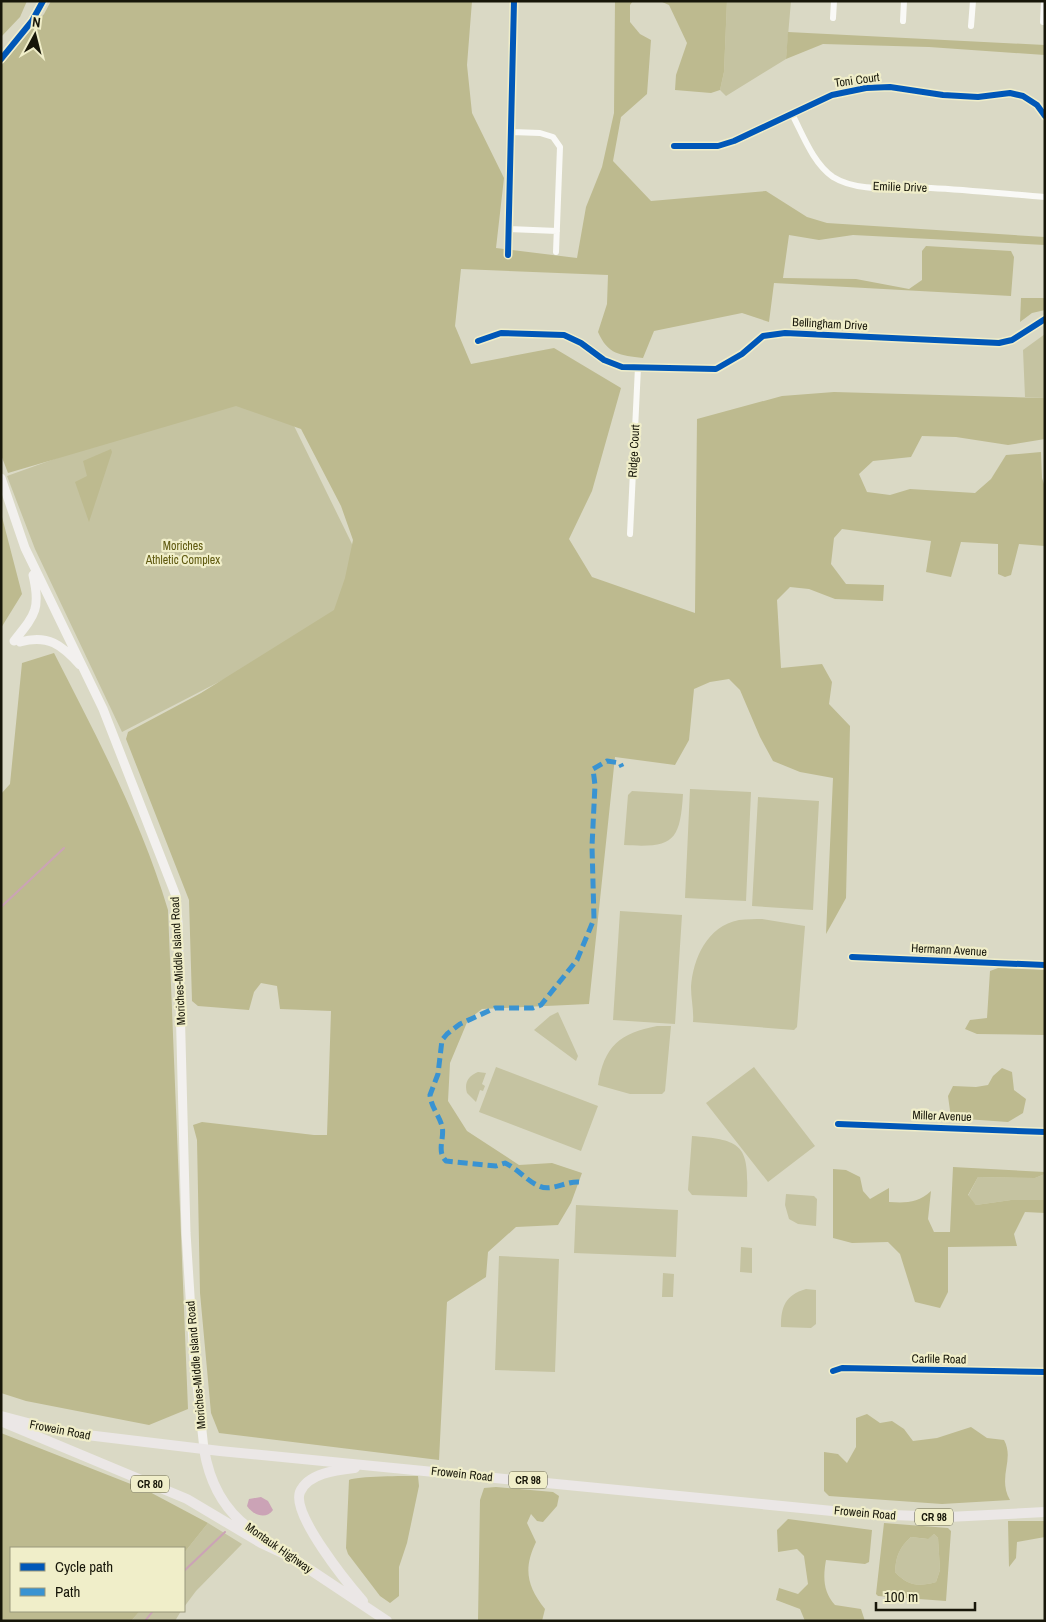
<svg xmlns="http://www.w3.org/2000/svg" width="1046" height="1622" viewBox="0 0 1046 1622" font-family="'Archivo Narrow',sans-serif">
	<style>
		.green { fill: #c5c3a1 }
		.forest { fill: #bdba8f; fill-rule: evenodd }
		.water { fill: #cba3b6 }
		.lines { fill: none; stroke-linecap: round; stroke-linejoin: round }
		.stream { stroke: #cba3b6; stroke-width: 2 }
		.street { stroke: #f9f9f6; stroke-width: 6 }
		.secondary { stroke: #f2f0ee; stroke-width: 9 }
		.primary { stroke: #ebe7e6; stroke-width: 10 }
		.quiet { stroke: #3993d2; stroke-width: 5; stroke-dasharray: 10 5; stroke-linecap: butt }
		.cycleway-casing { stroke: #f0eec9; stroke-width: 9 }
		.cycleway { stroke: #0057b8; stroke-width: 6 }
		.labels { text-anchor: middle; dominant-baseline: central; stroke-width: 4.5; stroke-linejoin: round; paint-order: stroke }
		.shield { fill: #f0eec9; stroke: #585743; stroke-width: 1 }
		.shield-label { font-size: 11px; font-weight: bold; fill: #171609 }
		.street-label { font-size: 12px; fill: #171609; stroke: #f0eec9 }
		.park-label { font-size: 12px; fill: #5f590f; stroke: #f0eec9 }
	</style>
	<rect width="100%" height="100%" fill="#dad9c5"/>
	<path class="green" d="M727,1H791L786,59L726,96L720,90L724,72Z
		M1045,334V398L1025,397L1023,350Z
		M272,381L379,599L122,732L35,549L7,476Z
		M690,789L751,792L746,901L685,898Z
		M632,791L683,794C680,842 673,848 624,845L628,795Z
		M758,797L819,801L813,910L752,906Z
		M620,911L682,915L675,1024L613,1020Z
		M762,919L805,926L797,1027L794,1030L693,1022C694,1011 691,999 691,987C693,959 707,926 739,920C747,919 755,919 762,919Z
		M558,1012L578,1056L576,1061L534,1030L550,1016Z
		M657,1026H671L665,1091L662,1094H630L598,1085C604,1046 620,1033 657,1026Z
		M496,1067L598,1106L581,1151L479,1112Z
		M754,1067L815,1146L768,1182L706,1103Z
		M478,1072L486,1073L482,1084L485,1086L483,1091L480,1090L476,1102L467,1093C464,1083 468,1076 478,1072Z
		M692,1136C743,1140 749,1145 747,1197L692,1195L688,1190Z
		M1045,1174V1200H1011L976,1205L968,1196L978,1177L1035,1178Z
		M786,1194L814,1196L817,1199L816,1226L798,1224L789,1219L785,1205Z
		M576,1205L678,1210L676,1257L574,1253Z
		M741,1247L752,1248V1273L740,1272Z
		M499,1256L559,1259L555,1372L495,1370Z
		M663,1273L674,1274L673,1297H662Z
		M806,1289L816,1290V1324L811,1328L781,1327C781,1307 785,1295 806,1289Z
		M208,1523L242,1544L196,1591L184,1607V1553Z
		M934,1534L938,1538L940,1570L936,1582C918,1587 908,1586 895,1572C896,1556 899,1548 911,1537L927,1539Z
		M140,1611H181L175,1621H131Z"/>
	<path class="forest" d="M1,1H27L20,17L1,37Z
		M51,1H472L467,65L472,113L504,178L496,248L577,258L586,207L602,167L614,113L615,1H633L630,5V22L640,34L651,40L647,94L621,117L613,161L651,201L766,191L807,217L827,223L1045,237V245L853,235L819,240L789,235L783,278L856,279L909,289L922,280V251L926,246L1011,251L1014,257L1011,296L774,283L769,322L742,313L654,331L643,358C620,355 608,355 598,332L607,304L608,275L461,269L455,326L471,364L554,348L621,388L592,491L569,539L592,577L695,613L697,419L782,396L834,392L1045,398V439L1008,445L956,437L922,436L911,457L873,461L859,474L867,492L890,495L910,489L975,493L991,479L1006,455L1041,452L1042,478L1045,487V546L1019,544L1011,575L1005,577L998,574V544L961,542L951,577L926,572L931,541L842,529L834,538L831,564L846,584L884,585L883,601L835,599L809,589L790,587L777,600L781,668L822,664L832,682L829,704L850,726L846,898L826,934L833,778L800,772L773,761L760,737L740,690L729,679L710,682L694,689L689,740L675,765L615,757L589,1004L482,1009L468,1020L450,1063L448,1101L467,1131L519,1165L552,1163L582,1173L571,1203L558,1225L516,1227L488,1252L486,1277L447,1302L439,1460L219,1433L211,1413L200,1293L197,1140L193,1125L202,1122L314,1135H327L331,1011L280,1009L277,986L261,983L254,992L249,1010L198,1006L192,1001L189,900L126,739L128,732L201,693L334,610L345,578L353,540L341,506L301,429L236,406L8,473L1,455V66L44,14Z
		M660,1H727L724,72L720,90L711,93L675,90L676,75L687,43L669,5Z
		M788,32L1045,45V55L929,47L823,44L786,59Z
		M1021,298H1045V310L1032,313L1020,322Z
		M111,449L112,452L89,522L75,482L87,476L83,461Z
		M1,513L22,594L1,628Z
		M54,653C96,735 142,822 168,910L188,1409L149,1425L26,1401L1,1393V794L10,784L22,663Z
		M998,968L1045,970V1035L977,1034L965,1029L970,1020L987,1018L990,971Z
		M1002,1068L1012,1072L1014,1090L1026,1099L1023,1113L1008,1122L951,1118L948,1096L953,1086L976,1087L988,1085L993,1076Z
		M953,1167L1045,1172V1174L1035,1178L978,1177L968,1195L976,1205L1011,1200H1045V1213L1025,1212L1014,1234L1017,1246L948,1247V1292L940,1308L915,1302L900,1254L888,1242L852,1243L833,1238V1169L846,1170L860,1177L863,1191L870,1199L889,1188V1202C906,1203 918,1203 931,1191L928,1219L934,1232H950Z
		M867,1414L880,1423L892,1421L904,1429L913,1441L937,1438L971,1427L987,1438L1004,1440C1015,1460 997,1477 1010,1500L942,1504L829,1496L824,1491V1452L838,1454L847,1463L856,1447V1418Z
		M1,1433L146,1490L208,1523L184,1553V1548H11V1611H140L131,1621H1Z
		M418,1476L419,1486L407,1543L399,1567V1596L390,1603L380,1596L348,1554L346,1548L349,1480C356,1476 406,1476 418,1476Z
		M496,1487L553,1492L559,1496L557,1506L543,1522L537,1521L531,1514L527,1523L536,1542C523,1569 527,1586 545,1609L542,1621H478L480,1500L484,1488Z
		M788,1519L872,1530L869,1562L865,1564L826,1560C823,1577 823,1592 835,1605L861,1609L865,1621H805L800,1609L776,1600L779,1588L798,1594L808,1584L804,1556L797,1549L778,1552L777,1530Z
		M1008,1521H1045V1537L1017,1542L1016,1558L1009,1567Z
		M884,1523L948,1528L951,1531L946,1601L878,1596L876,1594ZM934,1534L938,1538L940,1570L936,1582C918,1587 908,1586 895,1572C896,1556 899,1548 911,1537L928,1539Z"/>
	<path class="water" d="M261,1497L268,1501L273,1510C266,1520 253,1515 247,1506L249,1499Z"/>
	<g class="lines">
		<path class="stream" d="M1,907L64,848
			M184,1571L225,1532
			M145,1621L153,1611"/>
		<path class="street" d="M833,18L834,1
			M903,21L904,1
			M1043,22L1044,1
			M971,26L973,1
			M792,114C803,135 813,163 833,177C860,194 901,186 931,188C969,190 1007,194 1045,197
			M512,132L540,133L553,137L560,147L556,252
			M674,146H718L734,141L832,95L866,88L890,87L943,95L978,97L1010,93L1023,96L1037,105L1045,116
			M509,229L557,231
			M508,255L514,1
			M478,341L501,333L564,335L581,343L604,360L622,367L716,369L742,354L763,336L785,333L999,343L1012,340L1045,319
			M630,534L638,367
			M852,957L1045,965
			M838,1124L1045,1132
			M833,1371L842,1368L1045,1372"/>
		<path class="secondary" d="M1,59L32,21L43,1
			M1,478L25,548L103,709L176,896L178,923L186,1233L194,1358L204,1449
			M14,641C35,615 41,609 33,575
			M20,642C48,634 62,645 80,665"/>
		<path class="primary" d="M1,1416L62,1432L220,1451L863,1514L948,1517L1045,1512
			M5,1423L187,1499L261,1543L293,1558
			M204,1449C209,1480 223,1509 249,1528
			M355,1468C337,1470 308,1473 300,1492C291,1514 348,1584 363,1601
			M288,1555L387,1621"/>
		<path class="quiet" d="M579,1182C566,1181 551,1192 539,1186C527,1181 518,1169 505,1163L496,1166L446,1161C436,1151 445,1138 442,1126C439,1115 431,1107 430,1095L438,1074L442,1040L447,1034L460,1024L495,1008H533L541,1005L577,960L594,919L592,846L595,785L593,769L607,761L620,763L622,767"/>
		<g class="cycleway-casing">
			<path id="cycleway" d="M1,59L32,21L43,1
				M674,146H718L734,141L832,95L866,88L890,87L943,95L978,97L1010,93L1023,96L1037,105L1045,116
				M508,255L514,1
				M478,341L501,333L564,335L581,343L604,360L622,367L716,369L742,354L763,336L785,333L999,343L1012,340L1045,319
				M852,957L1045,965
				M838,1124L1045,1132
				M833,1371L842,1368L1045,1372"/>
		</g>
		<use href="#cycleway" class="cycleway"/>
	</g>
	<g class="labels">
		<g class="shield">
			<rect x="509" y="1471.5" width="38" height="17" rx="4"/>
			<rect x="131" y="1475.5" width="38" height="17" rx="4"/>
			<rect x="915" y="1508.5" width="38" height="17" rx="4"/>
		</g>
		<g class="shield-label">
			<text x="528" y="1480">CR 98</text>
			<text x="150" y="1484">CR 80</text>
			<text x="934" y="1517">CR 98</text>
		</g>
		<g class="street-label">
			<text transform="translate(857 80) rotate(-8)">Toni Court</text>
			<text transform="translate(900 187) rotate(2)">Emilie Drive</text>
			<text transform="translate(830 324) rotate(3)">Bellingham Drive</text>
			<text transform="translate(634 451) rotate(-87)">Ridge Court</text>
			<text transform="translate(949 950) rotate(3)">Hermann Avenue</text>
			<text transform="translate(178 961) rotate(-93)">Moriches-Middle Island Road</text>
			<text transform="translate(942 1116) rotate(2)">Miller Avenue</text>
			<text transform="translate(939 1359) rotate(1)">Carlile Road</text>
			<text transform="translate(196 1365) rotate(-95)">Moriches-Middle Island Road</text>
			<text transform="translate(60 1430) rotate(11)">Frowein Road</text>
			<text transform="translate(462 1474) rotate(6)">Frowein Road</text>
			<text transform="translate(865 1513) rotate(5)">Frowein Road</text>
			<text transform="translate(279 1548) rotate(35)">Montauk Highway</text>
		</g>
		<g class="park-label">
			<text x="183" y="546">Moriches<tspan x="183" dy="14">Athletic Complex</tspan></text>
		</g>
	</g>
	<rect width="1046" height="1622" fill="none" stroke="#171609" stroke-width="5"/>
	<rect x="10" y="1547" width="175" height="65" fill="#f0eec9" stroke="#99987c"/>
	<rect x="20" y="1563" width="25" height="8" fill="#0057b8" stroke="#99987c"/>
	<text x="55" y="1572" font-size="15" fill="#171609">Cycle path</text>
	<rect x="20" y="1588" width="25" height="8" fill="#3993d2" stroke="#99987c"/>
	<text x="55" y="1597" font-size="15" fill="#171609">Path</text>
	<g transform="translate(35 35) rotate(7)" stroke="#f0eec9" stroke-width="4" paint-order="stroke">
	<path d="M0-4L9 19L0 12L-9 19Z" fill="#171609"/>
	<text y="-8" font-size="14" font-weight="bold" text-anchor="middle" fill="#171609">N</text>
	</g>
	<path d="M876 1602v8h99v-8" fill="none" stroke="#171609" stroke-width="2.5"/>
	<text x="884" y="1602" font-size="15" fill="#171609" stroke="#f0eec9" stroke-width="4" paint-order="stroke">100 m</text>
</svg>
